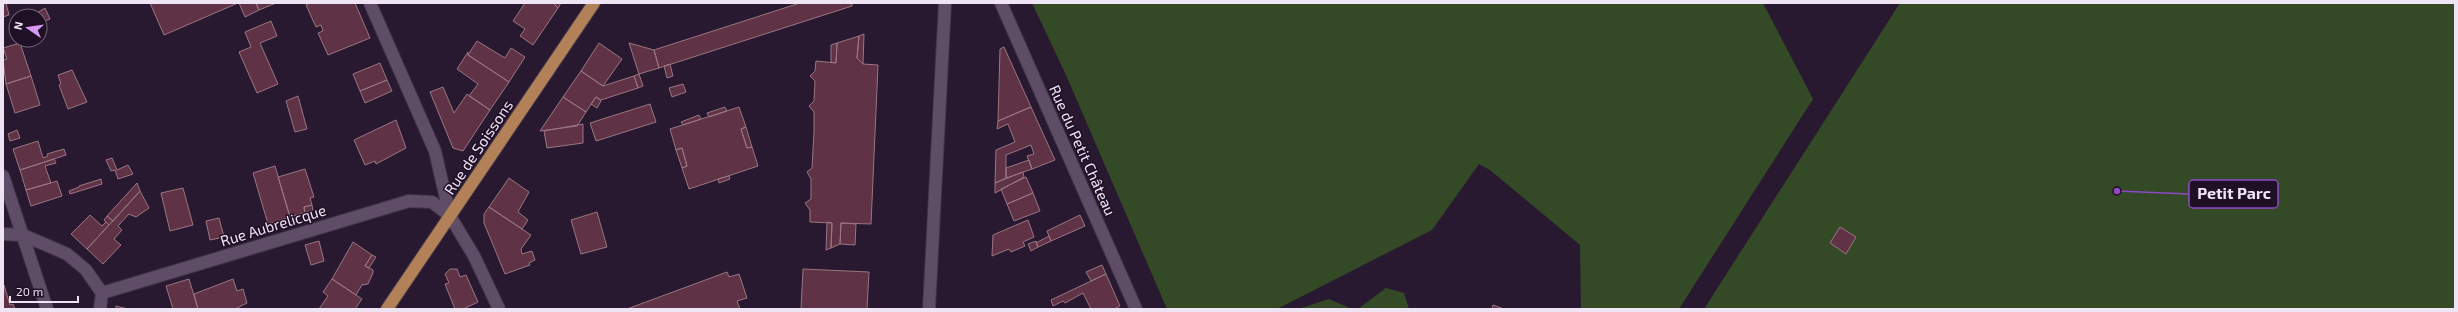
<svg xmlns="http://www.w3.org/2000/svg" width="2458" height="312" viewBox="0 0 2458 312" font-family="'Exo 2',sans-serif">
	<style>
		.green { fill: #344a26 }
		.building { fill: #603245; stroke: #997682 }
		.lines { fill: none; stroke-linecap: round; stroke-linejoin: round }
		.minor-casing { stroke: #423548; stroke-width: 14 }
		.major-casing { stroke: #423548; stroke-width: 14 }
		.minor { stroke: #5f4d68; stroke-width: 12 }
		.major { stroke: #b38157; stroke-width: 12 }
		.labels { text-anchor: middle; dominant-baseline: central; stroke-width: 3; stroke-linejoin: round; paint-order: stroke }
		.street-label { font-size: 15px; fill: #eee4f4; stroke: #1f1026 }
		.leader { fill: none; stroke: #8c48c7; stroke-width: 1.5 }
		.callout-dot { fill: #8c48c7; stroke: #1f1026; stroke-width: 1.5 }
		.callout { fill: #1f1026; stroke: #8c48c7; stroke-width: 1.5 }
		.callout-label { font-size: 16px; text-anchor: middle; font-weight: bold; fill: #eee4f4 }
	</style>
	<rect width="100%" height="100%" fill="#281930"/>
	<path class="green" d="M1032,3H1763L1813,99L1679,309H1581L1580,245L1490,170L1479,164L1432,230L1277,309H1167L1066,75Z
		M1900,3H2455V309H1704Z
		M1386,288L1404,293L1409,309H1358Z
		M1329,299L1352,309H1298Z"/>
	<path class="building" d="M3,3H6L9,15L3,17Z
		M150,3H238L164,35Z
		M239,3H256L259,10L245,17Z
		M256,3H276L259,10Z
		M310,3H355L370,38L328,55L318,33L323,31L321,25L316,27L306,5Z
		M525,3H553L558,8L533,45L520,36L525,29L513,21Z
		M553,3H561L558,8Z
		M800,3H852V6L659,68L654,50Z
		M45,8L50,19L40,23V16H32Z
		M271,21L277,36L260,43L278,84L257,93L239,52L251,47L245,32Z
		M864,34L863,64L857,58L859,36Z
		M859,36L857,58L863,64L878,65L871,224L841,223L840,244L831,248L832,223L810,222V210L805,203L811,199V179L807,172L812,168L814,132V112L809,106L814,101L815,81L810,76L815,71L816,61L836,63L837,43Z
		M477,41L505,58L511,48L525,57L509,82L468,55Z
		M20,43L31,76L6,84L3,60L7,59L3,48Z
		M599,43L622,59L603,86L581,71Z
		M629,43L654,50L659,68L639,74Z
		M837,43L836,63L831,62V45Z
		M1004,47L1031,107L998,121L1000,49Z
		M468,52V55L509,82L490,110L469,96L478,84L457,69Z
		M380,63L387,80L360,91L353,74Z
		M670,64L673,76L667,78L664,66Z
		M72,70L87,102L68,109L59,85L61,84L58,75Z
		M581,71L603,86L634,76L638,88L601,100L596,97L586,112L563,97Z
		M639,74L643,86L638,88L634,76Z
		M31,76L40,105L15,113L6,84Z
		M387,80L392,91L365,103L360,91Z
		M683,84L686,92L672,97L669,88Z
		M443,87L454,113L467,94L490,110L463,151L453,148L430,92Z
		M298,96L307,129L295,132L286,101Z
		M563,97L586,112L577,126L540,131Z
		M596,97L601,101L597,108L591,104Z
		M650,104L656,122L596,141L590,123Z
		M725,107L727,111L709,117L707,113Z
		M739,107L746,127L741,129L747,148L752,147L758,166L689,189L682,168L687,166L682,148L676,150L670,129Z
		M1031,107L1055,160L1032,169L1027,156L1034,154L1031,145L1006,155V178L995,183L996,150L1015,142L1008,124L997,129L998,121Z
		M699,115L701,119L683,125L681,122Z
		M396,120L406,148L376,164L375,161L365,165L354,140Z
		M583,124V143L547,148L544,131Z
		M746,127L752,147L747,148L741,129Z
		M17,130L20,138L10,141L8,134Z
		M38,141L43,158L48,156L47,154L64,149L66,155L20,170L13,149Z
		M682,148L687,166L682,168L676,150Z
		M112,158L117,170L128,165L133,174L118,179L115,170L111,171L106,160Z
		M54,159L56,163L45,166L51,183L26,190L20,170Z
		M1029,160L1032,169L1006,178V168Z
		M275,166L290,217L268,224L253,173Z
		M305,169L314,197L310,198L312,205L304,207L305,213L290,217L278,177Z
		M1023,172L1024,177L995,193V183Z
		M729,176L730,179L719,183L718,179Z
		M1026,177L1033,193L1007,204L1001,189Z
		M509,178L529,192L518,212L528,220L522,229L489,207Z
		M101,179L102,184L70,194L69,191L79,187V186Z
		M57,181L62,196L31,206L26,190Z
		M137,183L140,191L113,221L107,216Z
		M183,188L193,225L170,231L161,193Z
		M140,191L149,208L136,217L129,214L118,226L122,230L114,239L121,245L103,264L87,249Z
		M1033,193L1040,211L1014,221L1007,204Z
		M312,205L313,210L305,213L304,207Z
		M489,207L531,235L521,249L522,254L532,251L535,260L529,263L530,265L505,274L484,223V214Z
		M597,212L607,247L581,254L571,220Z
		M90,215L102,226L106,222L109,225L87,249L71,234Z
		M1080,215L1085,226L1051,241L1047,231Z
		M107,216L113,221L109,225L104,220Z
		M219,218L224,237L210,240L206,221Z
		M1028,220L1034,237L1023,242L1025,246L1011,252L1009,249L992,256L993,235Z
		M827,222L832,223L831,248L826,250Z
		M841,223L856,224L855,245L840,244Z
		M1840,227L1856,237L1846,254L1830,243Z
		M1049,236L1051,241L1038,247L1036,243Z
		M319,241L324,261L311,265L305,245Z
		M1036,241L1038,247L1031,251L1028,244Z
		M353,242L372,255L365,266L373,270V273L368,284L362,285L356,295L332,279Z
		M372,255L376,257L369,268L365,266Z
		M1102,265L1106,274L1091,281L1086,272Z
		M450,269H457L460,277L466,275L478,302L463,309H455L445,284L449,283L445,274Z
		M803,269L869,272L867,309H801Z
		M727,272L729,277L739,274L747,298L737,301L740,309H627Z
		M1106,274L1120,306L1114,309H1091L1083,293L1065,303L1063,301L1053,306L1051,300Z
		M189,279L198,309H173L166,286Z
		M233,279L237,291L243,289L247,303L235,309H198L194,294Z
		M332,279L362,299L355,309H319L328,296L323,292Z
		M4,285L10,305L13,304L15,309H3Z
		M1493,305L1504,309H1492Z
		M116,306L128,309H116Z"/>
	<g class="lines">
		<g class="minor-casing">
			<path id="minor" d="M370,3L435,151L450,216L474,256L499,309
				M1001,3L1136,309
				M3,176L47,309
				M3,234L23,235L67,254L86,270L102,293L100,309
				M102,293L409,201L432,202L450,216
				M929,309L945,3"/>
		</g>
		<g class="major-casing">
			<path id="major" d="M387,309L594,3"/>
		</g>
		<use href="#minor" class="minor"/>
		<use href="#major" class="major"/>
	</g>
	<g class="labels">
		<g class="street-label">
			<text transform="translate(478 147) rotate(-56)">Rue de Soissons</text>
			<text transform="translate(1083 150) rotate(66)">Rue du Petit Château</text>
			<text transform="translate(273 225) rotate(-17)">Rue Aubrelicque</text>
		</g>
	</g>
	<path class="leader" d="M2117 191L2189 194"/>
	<circle class="callout-dot" cx="2117" cy="191" r="4"/>
	<rect class="callout" x="2189" y="180" width="89" height="28" rx="4"/>
	<g class="callout-label">
		<text x="2234" y="199">Petit Parc</text>
	</g>
	<rect width="2458" height="312" fill="none" stroke="#eee4f4" stroke-width="8"/>
	<g transform="translate(28 28) rotate(283)"><circle r="19" fill="#1f1026" stroke="#726578"/>
	<path d="M0-3L7 15L0 10L-7 15Z" fill="#d99af7"/>
	<text y="-6" font-size="11" font-weight="bold" text-anchor="middle" fill="#eee4f4">N</text>
	</g>
	<path d="M10 296v6h68v-6" fill="none" stroke="#eee4f4" stroke-width="2"/>
	<text x="16" y="296" font-size="12" fill="#eee4f4" stroke="#1f1026" stroke-width="3" paint-order="stroke">20 m</text>
</svg>
